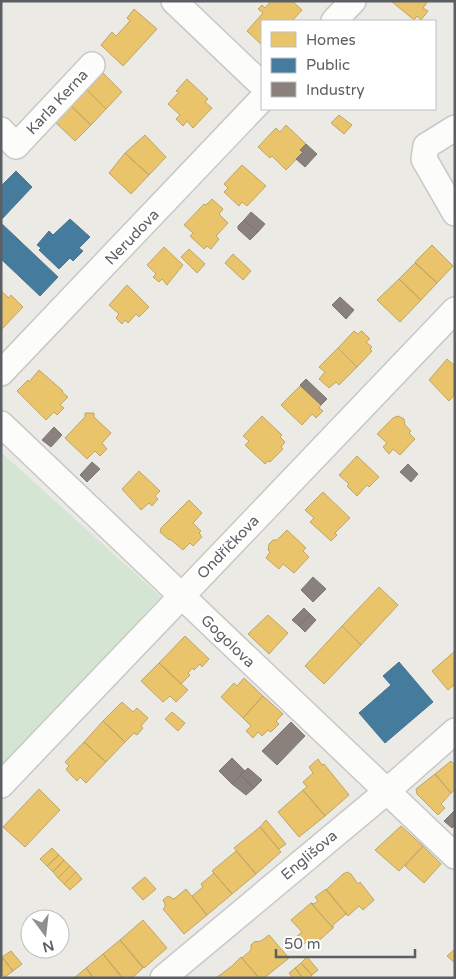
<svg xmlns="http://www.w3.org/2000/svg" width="456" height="979" viewBox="0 0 456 979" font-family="'Varela Round',sans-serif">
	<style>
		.green { fill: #d4e6d3 }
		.homes { fill: #e9c46a; stroke: #bea568 }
		.public { fill: #457b9d; stroke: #4c728c }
		.industry { fill: #8a817c; stroke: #7c7674 }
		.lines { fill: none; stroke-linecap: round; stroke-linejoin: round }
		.minor-casing { stroke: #c8c8c7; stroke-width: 28 }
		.minor { stroke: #fcfcfb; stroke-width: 25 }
		.labels { text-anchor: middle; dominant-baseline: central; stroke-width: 5; stroke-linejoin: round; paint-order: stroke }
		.street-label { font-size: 15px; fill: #5b5e63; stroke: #fff }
	</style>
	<rect width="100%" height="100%" fill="#ebeae5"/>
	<path class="green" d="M1,452L161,597L1,769Z"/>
	<path class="homes" d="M271,1H292L302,10L292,21H262V45L247,31L263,13L258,9L262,5L265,8Z
		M391,1H428L423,8L428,11L421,20L417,16L414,20Z
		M134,9L157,29L123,66L101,45L112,32L116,36L130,21L127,18Z
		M103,73L122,92L106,109L87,90Z
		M187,79L208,99L205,102L212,108L193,128L187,121L183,126L176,119L180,115L168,104L179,92L176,91Z
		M87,90L106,109L91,125L71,106Z
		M71,106L91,125L75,141L56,123Z
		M339,115L352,125L344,134L331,123Z
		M286,125L306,144L300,150L303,152L286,170L272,156L270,158L258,147L276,128L280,132Z
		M145,135L166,157L149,175L125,153Z
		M125,153L149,175L131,194L109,173Z
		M242,165L266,186L247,206L242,202L239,206L224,192L228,188L224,184Z
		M212,199L223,209L219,214L228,223L216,236L219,239L211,249L207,246L204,249L190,236L193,233L184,225L204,204L206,205Z
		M432,245L453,266L437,283L415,262Z
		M164,247L183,265L167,285L162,279L159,282L153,277L156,274L147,265Z
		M189,249L205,264L197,273L181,257Z
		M233,254L251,271L243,280L225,263Z
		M415,263L437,283L421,300L399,279Z
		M399,279L421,300L400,322L377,300Z
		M127,285L149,307L139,317L136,314L128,323L125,320L122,324L116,318L119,314L109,305Z
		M1,291L9,298L11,295L23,307L1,330Z
		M354,331L358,334L361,331L363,332L370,339L366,342L372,347L370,349L372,351L357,367L338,348Z
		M338,348L357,367L339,385L336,382L329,388L319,379L325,372L319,367Z
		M447,359L455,366V395L449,401L429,380Z
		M39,370L63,391L62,392L68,397L60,405L64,408L57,415L54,412L46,420L17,391L28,380L29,382Z
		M300,386L321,405L319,408L323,411L316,418L312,414L302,425L281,405Z
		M85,413H94V417L111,433L102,443L107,449L100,456L95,451L87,459L65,438L85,417Z
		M262,416L282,435L280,437L285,442L281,447L283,449L270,462L268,461L265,464L245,445L249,441L243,436Z
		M398,416L404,419L405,425L411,431L409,433L415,439L400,455L393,449L389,454L383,447L387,443L377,434L393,418Z
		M357,456L379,477L369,487L367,485L357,496L347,486L349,484L339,475Z
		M139,471L160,491L155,496L158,499L152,506L149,503L141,510L122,489Z
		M323,492L350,518L335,533L337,535L331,541L310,522L314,518L305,510Z
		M189,500L202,513L193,523L201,531L199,533L202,537L193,546L190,543L183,550L170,539L169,540L160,532L161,528Z
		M287,530L306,548L303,551L309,557L294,573L283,564L279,569L266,558L270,552L268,550L269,544L273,540H277Z
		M379,587L398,605L361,645L342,626Z
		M268,615L288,633L269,654L248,634Z
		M342,626L361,645L324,684L305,666Z
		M185,636L209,659L202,667L200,664L194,670L192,668L188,673L190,675L181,684L159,663Z
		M455,651V684L448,690L432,671Z
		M159,663L188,690L176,702L170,696L163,702L141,681Z
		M244,678L263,696L243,718L221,697L234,683L237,686Z
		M263,696L283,714L276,721L279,724L271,732L268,730L262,736L258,732L253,738L246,731L251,726L243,718Z
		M122,702L133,712L137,708L148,718L141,726L143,728L137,735L134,733L125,742L103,721Z
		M172,712L185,723L178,731L165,719Z
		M103,721L125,742L106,762L84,742Z
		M84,742L106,762L86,783L80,777L77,781L71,775L66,769L69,766L65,762Z
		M318,759L322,765L324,764L349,795L325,816L303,790L307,787L303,782L313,773L309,767Z
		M451,761L455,765V790L451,793L435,774Z
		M435,774L451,793L441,804L445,808L438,815L417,794L416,789Z
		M39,789L60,810L25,847L3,827Z
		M303,790L325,816L299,837L278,812Z
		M266,820L286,844L279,849L260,827Z
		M401,826L423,846L399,871L375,850Z
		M260,827L281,852L256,874L234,848Z
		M423,846L441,864L424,883L405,866Z
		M52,848L59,855L47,866L40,859Z
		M236,851L256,874L232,894L212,871Z
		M59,855L64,860L53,872L47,866Z
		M64,860L70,866L58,878L53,872Z
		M70,866L76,872L64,884L58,878Z
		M76,872L82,879L70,890L64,884Z
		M347,872L351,874L358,884L360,882L374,900L363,910L359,906L348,916L326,890L343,874Z
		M214,873L232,894L207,915L192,896L203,887L201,884Z
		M145,877L156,889L143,900L132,888Z
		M186,889L207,915L184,934L163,909L165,907V904L163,900L168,896L174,899Z
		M326,889L348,916L346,914L333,925V928L311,903L314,904L318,901L315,897Z
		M311,903L333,928L313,946L308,940L304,944L297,936L302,932L291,920Z
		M143,920L167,948L144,968L120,940Z
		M269,935L289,958L264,978H259L242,958L251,950V945L254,942L261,941Z
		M120,940L143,968L132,978H123L103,954Z
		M455,949V963L447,956Z
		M11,951L22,964L13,971L2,957Z
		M103,954L122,978H94L86,968Z
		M2,957L13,971L5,977L1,973Z
		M241,957L259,978H216L232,966Z
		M307,957L318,970L312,975L301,963Z
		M301,963L312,975L308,978H303L295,968Z
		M86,968L93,978H74Z
		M295,968L303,978H293L289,973Z"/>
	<path class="public" d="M16,171L32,187L1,220V186Z
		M70,219L90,237L79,248L83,251L73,261L70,258L59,269L39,250L41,248L37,245L49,231L53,235Z
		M1,223L58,277L40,296L1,259Z
		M399,662L433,702L385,743L359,713L391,685L383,676Z"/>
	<path class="industry" d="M306,144L317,154L305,167L296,159L303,152L300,150Z
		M251,212L265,224L258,232L244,220Z
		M244,220L258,232L250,240L238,229V226Z
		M340,297L354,310L346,319L332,305Z
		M306,379L327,399L321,405L300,385Z
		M54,427L62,435L51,447L42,440Z
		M92,462L100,469L87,482L80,475Z
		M408,464L418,474L411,482L400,472Z
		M313,577L326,589L313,602L301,590Z
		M304,608L310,614L299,626L292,620Z
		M310,614L316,620L305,632L299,626Z
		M291,722L305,736L277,765L262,751Z
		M232,758L245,771L232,784L219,771Z
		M248,768L262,780L254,788L240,775Z
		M240,775L254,788L246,795L232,784Z
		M455,810V825L452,828L444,821Z"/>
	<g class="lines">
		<g class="minor-casing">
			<path id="minor" d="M174,1L262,85
				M334,21L353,1
				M455,128L426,146L424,159L455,213
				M1,130L16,146L92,65
				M1,373L262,99
				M1,424L455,856
				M1,785L455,310
				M163,978L386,792L455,731"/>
		</g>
		<use href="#minor" class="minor"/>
	</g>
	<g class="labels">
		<g class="street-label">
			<text transform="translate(57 102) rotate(-47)">Karla Kerna</text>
			<text transform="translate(132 237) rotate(-46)">Nerudova</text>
			<text transform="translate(228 547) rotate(-46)">Ondříčkova</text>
			<text transform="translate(228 641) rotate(44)">Gogolova</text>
			<text transform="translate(309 855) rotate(-40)">Englišova</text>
		</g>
	</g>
	<rect width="456" height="979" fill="none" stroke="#5b5e63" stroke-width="5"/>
	<rect x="261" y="20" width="175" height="90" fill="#ffffff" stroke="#bdbfc1"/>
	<rect x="271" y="32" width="25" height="15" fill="#e9c46a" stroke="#bdbfc1"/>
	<text x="306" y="45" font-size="15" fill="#5b5e63">Homes</text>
	<rect x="271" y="58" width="25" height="15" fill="#457b9d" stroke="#bdbfc1"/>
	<text x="306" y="70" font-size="15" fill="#5b5e63">Public</text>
	<rect x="271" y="82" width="25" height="15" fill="#8a817c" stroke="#bdbfc1"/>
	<text x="306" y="95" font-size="15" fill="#5b5e63">Industry</text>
	<g transform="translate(45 934) rotate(165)"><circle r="24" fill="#ffffff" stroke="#bdbfc1"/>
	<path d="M0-4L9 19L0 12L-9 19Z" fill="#8d8f90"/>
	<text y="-8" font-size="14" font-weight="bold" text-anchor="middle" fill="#5b5e63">N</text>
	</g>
	<path d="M276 949v8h139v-8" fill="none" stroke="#5b5e63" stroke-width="2.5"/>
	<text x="284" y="949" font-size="15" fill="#5b5e63" stroke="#ffffff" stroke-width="4" paint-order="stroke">50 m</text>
</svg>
